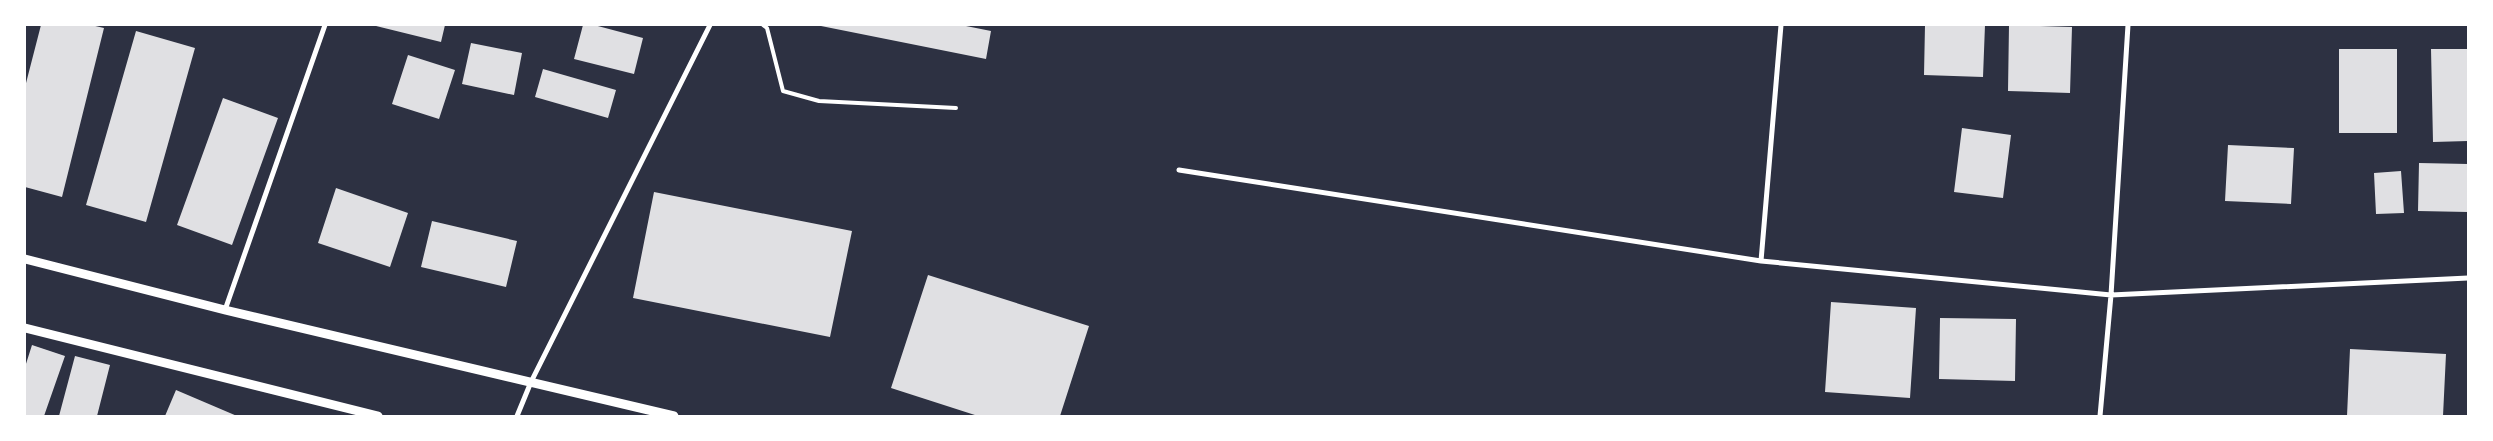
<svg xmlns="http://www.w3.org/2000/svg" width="2493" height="441" viewBox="0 0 2493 441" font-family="'Open Sans',sans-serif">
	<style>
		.building { fill: #e0e0e3 }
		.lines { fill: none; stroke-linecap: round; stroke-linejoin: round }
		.service { stroke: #fff; stroke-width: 4 }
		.minor { stroke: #fff; stroke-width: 5 }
		.tertiary { stroke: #fff; stroke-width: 9 }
	</style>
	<rect width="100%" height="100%" fill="#2d3142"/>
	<path class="building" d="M41,25H91L104,28L62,197L25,187V87Z
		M372,25H445L441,42Z
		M583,25H594L643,38L634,74L574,59Z
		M816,25H961L991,31L986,59Z
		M1925,25H1985L1983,77L1924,75Z
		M2009,25L2072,27L2070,93L2008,91Z
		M136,31L195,48L146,222L86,205Z
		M471,43L522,53L514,95L462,84Z
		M2339,49H2397V133H2339Z
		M2431,49H2468V141L2433,142Z
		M408,55L455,70L439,119L392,104Z
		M543,69L616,90L608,118L535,97Z
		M223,98L278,118L232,245L177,225Z
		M1962,128L2011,135L2003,198L1954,192Z
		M2228,145L2294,148L2291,204L2225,201Z
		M2419,163L2468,164V212L2418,211Z
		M2401,171L2404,213L2376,214L2374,173Z
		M336,188L408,213L390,267L318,243Z
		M654,192L852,231L830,337L633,298Z
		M432,221L517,241L506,287L421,267Z
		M928,275L1089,326L1060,416H978L891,388Z
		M1831,302L1916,308L1910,398L1825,392Z
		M1940,318L2016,319L2015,381L1939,379Z
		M32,345L65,356L44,416H25V367Z
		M2350,349L2446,354L2443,416H2347Z
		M75,356L110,365L97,416H59Z
		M176,390L237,416H165Z"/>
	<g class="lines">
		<path class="service" d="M763,25L767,28L783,91L819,101L956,108"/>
		<path class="minor" d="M1179,170L1761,261L2111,295L2468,278
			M1761,261L1781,25
			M225,310L325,25
			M517,416L531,382L710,25
			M2100,416L2111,295L2128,25"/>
		<path class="tertiary" d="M25,259L225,310L674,416
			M25,328L378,416"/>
	</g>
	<rect width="2493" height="441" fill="none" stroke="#ffffff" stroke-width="52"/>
</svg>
